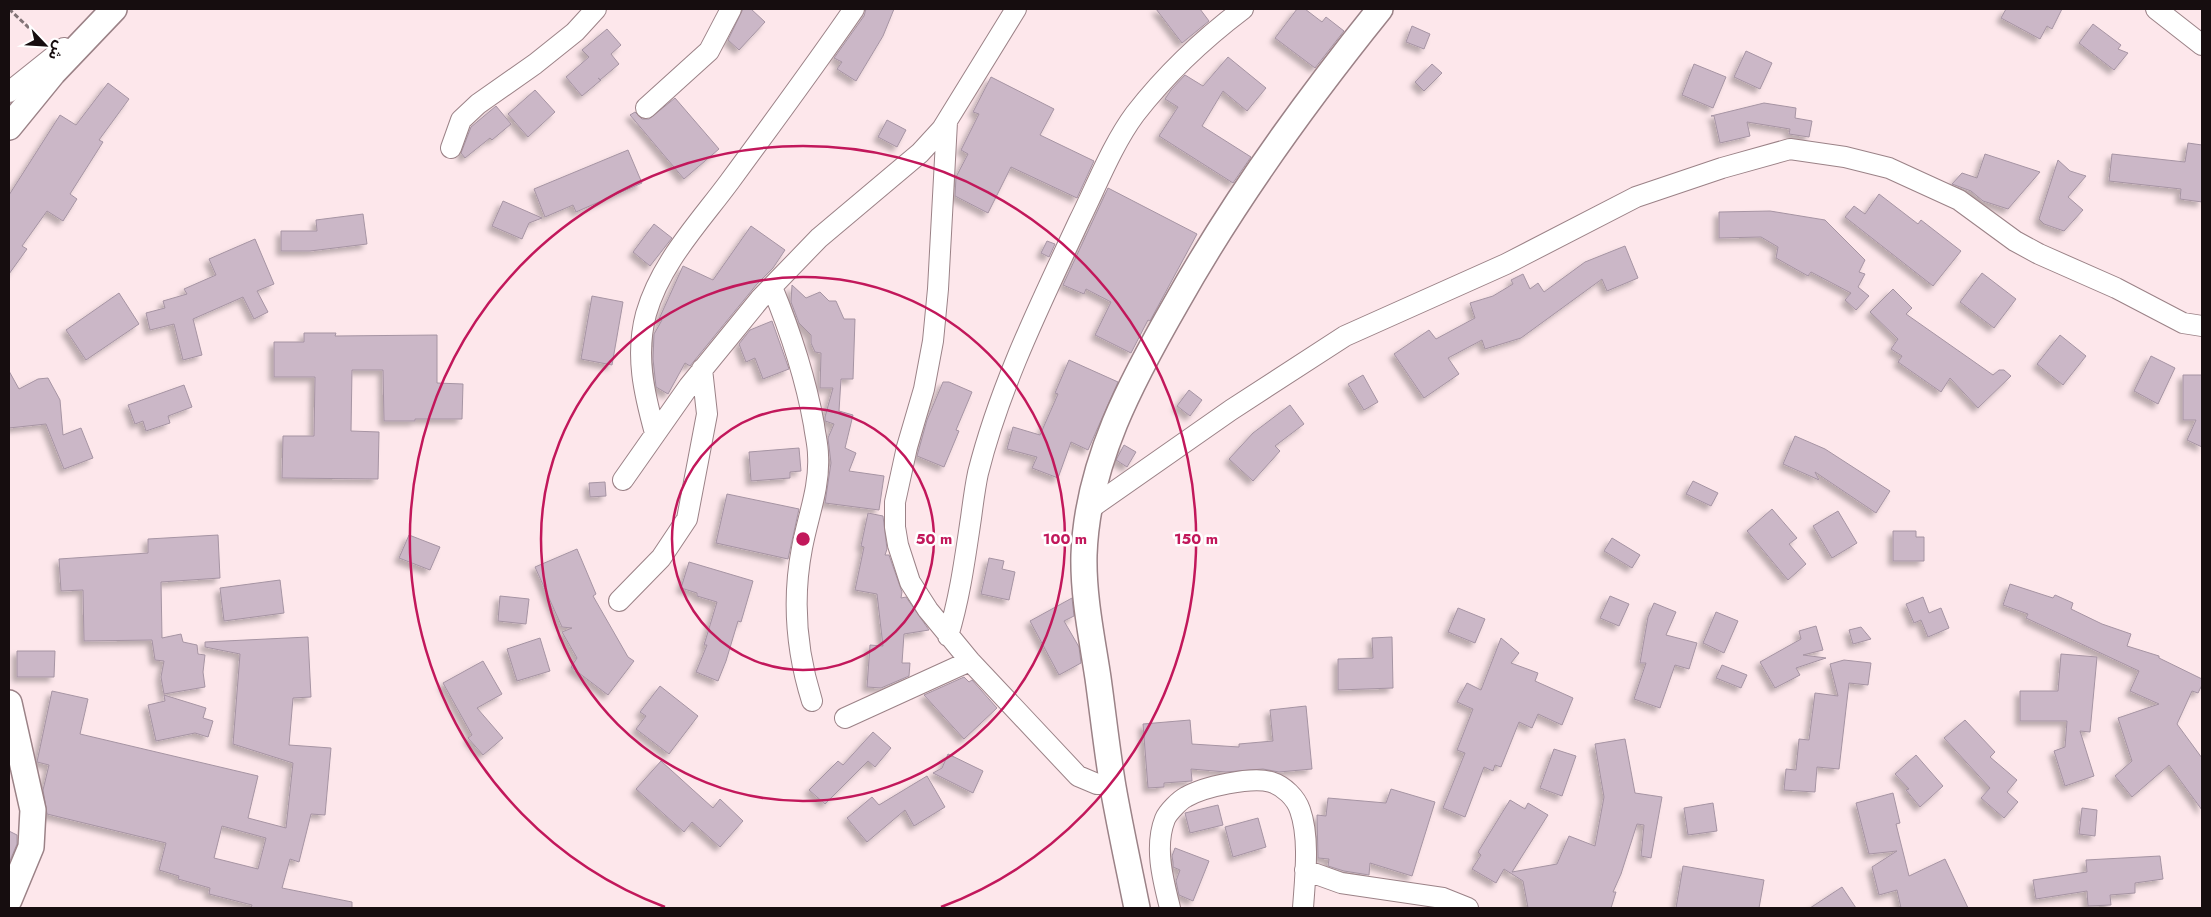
<svg xmlns="http://www.w3.org/2000/svg" width="2211" height="917" viewBox="0 0 2211 917" font-family="Jost,'Noto Sans Arabic',sans-serif">
	<style>
		.building { fill: #cbb7c7; stroke: #a694a3; fill-rule: evenodd; filter: url(#shadow) }
		.lines { fill: none; stroke-linecap: round; stroke-linejoin: round }
		.minor-casing { stroke: #9b8287; stroke-width: 22 }
		.tertiary-casing { stroke: #9b8287; stroke-width: 28 }
		.path { stroke: #827376; stroke-width: 3; stroke-dasharray: 5 2.5; stroke-linecap: butt }
		.minor { stroke: #fff; stroke-width: 20 }
		.tertiary { stroke: #fff; stroke-width: 25 }
		.ring { fill: none; stroke: #c2185b; stroke-width: 2.5 }
		.centre { fill: #c2185b; stroke: #fff; stroke-width: 2.5 }
		.ring-label { font-size: 15px; text-anchor: middle; font-weight: bold; fill: #c2185b; stroke: #fff; stroke-width: 5; stroke-linejoin: round; paint-order: stroke }
	</style>
	<defs>
		<filter id="shadow"><feDropShadow dx="-4.5" dy="4.5" stdDeviation="2.5" flood-color="#0004"/></filter>
	</defs>
	<rect width="100%" height="100%" fill="#fde7eb"/>
	<path class="building" d="M743,9H751L765,22L739,50L728,40Z
		M866,9H894L883,36L856,81L837,69L842,62L834,58L864,16Z
		M1156,9H1200L1209,21L1182,43Z
		M1297,9H1305L1322,22L1326,17L1344,31L1315,68L1275,38Z
		M2006,9H2062L2052,29L2047,26L2040,39L2001,18Z
		M2093,24L2121,45L2118,49L2128,53L2114,70L2079,43Z
		M1412,26L1430,34L1424,49L1406,42Z
		M607,29L621,45L611,54L619,64L600,80L598,78L601,80L582,96L566,77L589,57L582,50Z
		M1746,51L1772,63L1760,89L1734,77Z
		M1228,57L1266,88L1247,111L1223,91L1202,126L1251,157L1233,183L1159,136L1178,107L1165,99L1171,90L1185,75L1203,86Z
		M1432,64L1442,73L1424,91L1415,82Z
		M1694,64L1726,77L1713,108L1682,95Z
		M991,77L1054,109L1040,135L1094,161L1077,198L1011,167L988,213L955,196L956,177L968,154L961,150L979,114L973,112Z
		M108,83L129,99L99,140L103,142L70,194L77,199L63,221L47,211L22,246L27,249L9,274V195L60,115L76,125Z
		M535,90L555,112L528,137L508,114Z
		M675,98L719,149L684,179L630,115L635,112L642,119H649Z
		M1764,103L1796,108L1795,118L1812,121L1809,137L1789,134L1790,129L1747,122L1750,136L1720,143L1714,116H1711Z
		M496,106L511,124L492,140L490,138L465,158L461,153L471,127Z
		M887,120L906,130L897,147L878,137Z
		M2188,143L2202,145V202L2180,199L2181,189L2109,181L2112,154L2185,162Z
		M628,150L642,183L576,212L573,205L545,217L534,189Z
		M1985,154L2040,172L2008,209L1983,201L1971,191L1952,184L1962,173L1977,178Z
		M2058,160L2070,171L2086,176L2068,197L2083,210L2064,231L2044,224L2039,219Z
		M1108,188L1197,234L1150,321L1148,320L1131,353L1095,335L1111,302L1086,289L1084,294L1063,285Z
		M1879,194L1918,224L1921,220L1961,251L1933,286L1845,217L1854,206L1865,214Z
		M503,201L542,218L529,223L522,239L492,226Z
		M1770,211L1825,220L1865,260L1859,272L1865,274L1858,287L1869,296L1856,310L1845,300L1851,293L1811,272L1808,276L1776,258L1778,247L1761,237L1719,238V212Z
		M363,214L367,244L310,251H281V231H317L316,220Z
		M654,224L672,238L650,266L633,252Z
		M751,226L785,250L773,268L757,284L690,366L685,363L668,394L656,387L653,359L654,334L662,320L659,319L683,266L713,280Z
		M255,239L274,284L257,291L268,312L254,319L243,297L193,319L202,355L183,360L174,324L150,330L146,313L165,308L163,301L187,294L184,289L216,275L209,259Z
		M1047,241L1055,244L1049,257L1041,253Z
		M1625,246L1638,278L1607,291L1602,279L1521,338L1485,349L1482,340L1448,358L1459,374L1424,398L1394,354L1429,330L1436,339L1475,318L1470,303L1493,296L1513,284L1511,280L1523,274L1530,289L1538,283L1544,292L1585,262Z
		M1982,273L2016,299L1994,328L1960,302Z
		M792,285L806,298L820,292L829,301H836L844,319H855L853,379H841L839,411L853,415L845,448L856,453L849,471L884,476L879,510L825,503L831,463L828,438L834,424L825,421V417L833,388H820L821,353L815,352L811,343V335L799,323L791,302Z
		M1893,289L1912,308L1906,314L1993,375L1999,370H2004L2011,376L1978,408L1950,378L1941,392L1898,362L1902,356L1891,349L1898,339L1870,312Z
		M119,293L139,324L86,360L66,330Z
		M592,296L623,302L612,365L581,359Z
		M772,321L789,369L763,379L755,358L746,362L739,344L750,330Z
		M304,333H336L335,336L437,335V383L463,384L462,419H415V421H384L383,370H352L351,431L379,432L378,479L282,478L283,436H314L315,377H274V342H304Z
		M2060,335L2086,356L2063,385L2037,364Z
		M2151,356L2175,368L2158,404L2134,391Z
		M1069,360L1118,382L1088,450L1071,442L1058,478L1032,468L1037,457L1007,449L1013,427L1040,435L1058,394L1055,393Z
		M9,371L19,389L38,379L48,378L60,400L63,435L81,428L93,458L64,469L46,424L9,428Z
		M1363,375L1378,402L1364,410L1348,384Z
		M2183,375H2202V447L2187,440L2196,420H2183Z
		M943,382H949L972,392L956,430L959,431L944,467L917,456L927,420Z
		M184,385L192,407L168,416L170,423L146,431L143,421L135,424L128,405Z
		M1189,390L1202,400L1190,416L1177,406Z
		M1290,405L1304,424L1275,446L1280,451L1253,481L1229,459L1253,433Z
		M1795,436L1825,449L1890,491L1876,513L1815,472L1819,480L1783,464Z
		M1124,445L1136,452L1127,467L1116,460Z
		M799,448L801,471L790,472V478L751,481L749,452Z
		M1693,481L1718,493L1711,506L1686,494Z
		M605,482L606,496L590,497L589,483Z
		M727,494L799,509L788,559L716,543Z
		M1772,509L1797,538L1789,544L1806,564L1788,580L1747,531Z
		M1838,511L1857,543L1832,558L1813,526Z
		M868,513L883,516L887,549L885,555H889L902,592L901,598L906,597L929,630L904,634L902,663H910L909,676L881,688L867,687L870,645L883,646L877,594L855,590L864,547L861,546Z
		M1893,531H1916V537H1924V561H1893Z
		M218,535L220,578L161,582L162,638L181,634L183,642L197,645L198,654L205,655L203,672L205,687L164,694L161,677L164,661L155,660L152,640L84,641L83,590L61,591L59,559L148,553V539Z
		M409,535L440,547L430,570L399,558Z
		M1612,538L1640,555L1632,568L1604,551Z
		M577,549L596,594L593,596L628,657L634,661L608,695L571,667L577,658L562,632L572,628L562,627L535,567Z
		M989,558L1004,561L1002,569L1015,572L1009,600L981,594Z
		M689,562L753,581L741,622L738,621L726,661L718,681L696,672L707,645H704L717,602L697,596V593L681,588Z
		M280,580L284,613L224,621L220,588Z
		M2010,584L2053,598L2055,595L2073,603L2071,609L2102,624L2131,634L2127,646L2159,656V658L2202,679V685L2198,693L2192,691L2177,724L2202,758V810L2169,765L2132,797L2115,776L2132,761L2118,718L2159,704L2130,691L2139,671L2026,618L2028,614L2003,605Z
		M500,596L529,599L526,624L498,621Z
		M1610,596L1629,604L1619,626L1600,618Z
		M1923,597L1929,613L1941,608L1949,628L1928,637L1921,620L1914,623L1906,604Z
		M1072,598L1074,616L1064,621L1079,647L1081,663L1059,675L1030,621Z
		M1654,603L1676,612L1666,635L1697,643L1689,669L1675,665L1660,708L1634,699L1646,663H1640L1648,617Z
		M1458,608L1485,619L1475,643L1448,632Z
		M1716,612L1738,621L1724,653L1703,643Z
		M1816,626L1823,650L1803,655L1826,658L1796,668L1800,675L1775,688L1760,662L1801,639L1799,631Z
		M1861,627L1871,639L1853,644L1849,630Z
		M308,637L311,697L293,698L289,745L331,748L325,815L311,814L299,862L290,859L282,888L352,902V908H251L252,905L209,894L210,888L178,879L179,876L159,870L166,843L47,814L43,790L49,765L37,762L52,691L88,699L80,734L258,776L248,818L286,828L293,763L233,744L240,654L205,647V642ZM222,826L266,838L258,869L214,858Z
		M1392,637L1393,688L1338,690V659L1373,658L1372,638Z
		M540,638L550,671L517,681L507,649Z
		M1501,638L1519,653L1511,663L1538,673L1535,681L1573,698L1562,725L1538,714L1532,728L1519,722L1501,767L1495,765L1493,771L1484,767L1465,817L1443,808L1465,753L1457,750L1473,709L1457,702L1467,683L1481,690Z
		M17,651H55L54,677H17Z
		M2061,654L2097,657L2090,732L2080,731L2094,776L2065,786L2054,751L2065,747L2067,721H2020V691H2058Z
		M1844,660L1871,663L1868,685L1849,683L1839,769L1817,767L1815,792L1784,790L1786,769L1796,770L1799,739L1809,740L1815,693L1838,696L1830,664Z
		M483,661L502,694L477,708L503,738L483,755L468,738L472,735L443,683Z
		M1722,665L1747,675L1741,688L1716,678Z
		M964,677L969,682L972,680L997,708L964,739L924,695Z
		M660,686L698,716L669,754L636,729L646,716L640,712Z
		M164,695L206,708L203,718L213,721L208,737L195,733L156,741L148,705L165,701Z
		M1306,706L1312,769L1279,772L1263,769L1226,772L1191,769L1192,781L1164,783V787L1148,788L1143,724L1190,720L1192,744L1239,747V744L1273,741L1270,710Z
		M1965,720L1995,752L1990,757L2017,780L2007,792L2018,802L2004,818L1981,798L1990,788L1944,738Z
		M873,732L891,748L875,767L868,761L825,804L809,790L838,761L843,765Z
		M1625,739L1635,793L1662,797L1651,858L1641,856L1644,825L1637,824L1621,874L1613,892H1616L1611,908H1528L1523,881L1504,869L1496,883L1472,869L1481,855L1478,852L1510,800L1525,809L1528,803L1548,815L1512,872L1557,864L1569,836L1595,846L1604,797L1595,744Z
		M1554,749L1576,756L1562,796L1540,788Z
		M948,754L983,771L973,793L933,773L942,768Z
		M1916,755L1943,786L1920,807L1906,790L1909,789L1895,774Z
		M661,761L713,808L720,799L743,821L720,847L692,822L684,832L636,789Z
		M927,776L945,807L914,826L905,810L867,842L847,818L872,797L879,805Z
		M1391,789L1435,802L1412,876L1370,863L1369,875L1344,871L1328,866L1329,859L1318,858L1317,815L1326,816L1328,798L1386,803Z
		M1893,793L1900,823L1896,824L1909,876L1945,859L1968,908H1901L1897,890L1879,895L1872,867L1897,851L1869,854L1856,803Z
		M1713,803L1717,831L1688,835L1684,808Z
		M1218,805L1223,825L1190,833L1185,813Z
		M2082,808L2097,810L2095,836L2079,834Z
		M1258,818L1266,847L1233,857L1225,827Z
		M9,831L17,835V844L9,863Z
		M1175,848L1209,861L1193,901L1179,895L1176,881L1180,870L1173,867V862L1172,856Z
		M2160,856L2163,879L2135,883V893L2110,895L2111,905L2088,906L2087,891L2036,899L2033,880L2087,872L2086,860Z
		M1683,866L1764,880L1759,908H1676Z
		M1842,887L1856,908H1810Z"/>
	<g class="lines">
		<g class="minor-casing">
			<path id="minor" d="M2156,9L2202,45
				M9,92L64,48
				M646,108L709,51L731,9
				M947,122L938,289L933,341L924,389L907,447L895,502V527L898,545L910,582L928,610L970,661L1078,776L1097,784H1112
				M451,148L461,120L478,104L535,64L575,32L596,9
				M772,287C791,333 805,375 814,425C815,434 818,445 818,455C820,487 808,516 802,548C792,600 796,650 812,701
				M655,433C644,393 635,355 646,314C661,262 699,223 730,181C772,124 814,67 854,9
				M623,480L689,386L760,299L819,238L920,153L942,129L1016,9
				M1088,510L1231,410L1345,336L1506,264L1636,197L1722,168L1790,149L1845,157L1889,168L1959,200L2015,241L2039,254L2116,288L2183,323L2202,326
				M619,601L661,558L687,519L707,414L702,369
				M948,636C960,597 965,558 971,518C973,503 975,487 978,473C1000,385 1041,303 1079,221C1096,187 1112,145 1135,114C1166,74 1202,40 1243,9
				M845,718L970,661
				M1305,870L1341,883L1443,898L1468,908
				M1170,908C1163,880 1154,847 1165,819C1168,812 1180,800 1186,797C1203,787 1252,776 1271,782C1284,786 1296,798 1300,810C1310,838 1305,879 1303,908"/>
		</g>
		<g class="tertiary-casing">
			<path id="tertiary" d="M9,127L53,73L114,9
				M9,703L33,810L31,847L9,900
				M1137,908C1129,868 1120,827 1113,787C1107,751 1103,714 1098,678C1092,638 1083,596 1084,555C1087,463 1132,380 1177,302C1236,197 1305,102 1380,9"/>
		</g>
		<path class="path" d="M9,9L44,42"/>
		<use href="#minor" class="minor"/>
		<use href="#tertiary" class="tertiary"/>
	</g>
	<g class="ring">
		<circle cx="803" cy="539" r="131"/>
		<circle cx="803" cy="539" r="262"/>
		<path d="M665 907A393 393 0 1 1 941 907"/>
	</g>
	<circle cx="803" cy="539" r="8" class="centre"/>
	<g class="ring-label">
		<text x="934" y="544">50 m</text>
		<text x="1065" y="544">100 m</text>
		<text x="1196" y="544">150 m</text>
	</g>
	<rect width="2211" height="917" fill="none" stroke="#160d0f" stroke-width="20"/>
	<g transform="translate(45 45) rotate(115)" stroke="#ffffff" stroke-width="4" paint-order="stroke">
	<path d="M0-4L9 19L0 12L-9 19Z" fill="#160d0f"/>
	<text y="-8" font-size="14" font-weight="bold" text-anchor="middle" fill="#160d0f">ش</text>
	</g>
</svg>
